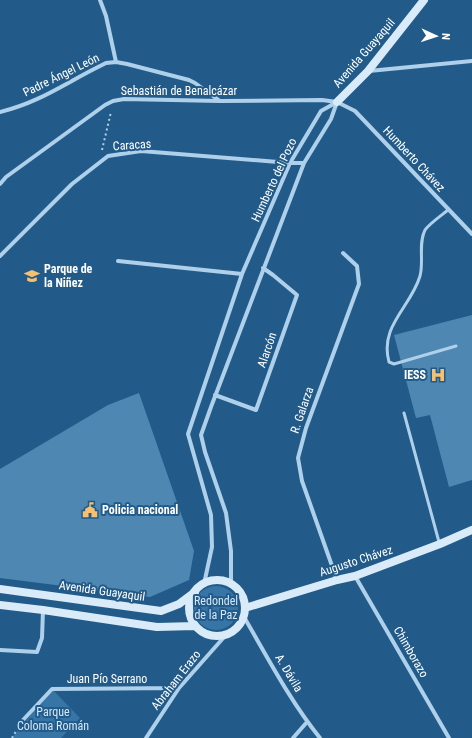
<svg xmlns="http://www.w3.org/2000/svg" width="472" height="738" viewBox="0 0 472 738" font-family="'Roboto Condensed',sans-serif">
	<style>
		.green { fill: #3675a6 }
		.building { fill: #4f87b3 }
		.lines { fill: none; stroke-linecap: round; stroke-linejoin: round }
		.path { stroke: #aed0ea; stroke-width: 2; stroke-dasharray: 2 3; stroke-linecap: butt }
		.lane { stroke: #aed0ea; stroke-width: 3 }
		.street { stroke: #aed0ea; stroke-width: 4 }
		.secondary { stroke: #d9eaf8; stroke-width: 8 }
		.labels { text-anchor: middle; dominant-baseline: central; stroke-width: 4; stroke-linejoin: round; paint-order: stroke }
		.street-label { font-size: 12px; fill: #fff; stroke: #225b89 }
		.poi-label { font-size: 12px; font-weight: bold; fill: #fff; stroke: #225b89; text-anchor: start }
		.park-label { font-size: 12px; fill: #d3e8f8; stroke: #225b89 }
	</style>
	<rect width="100%" height="100%" fill="#225b89"/>
	<path class="green" d="M194 608a22 22 0 1 1 44 0a22 22 0 1 1-44 0Z
		M52,689L80,718L61,738H12Z"/>
	<path class="building" d="M472,315V480L449,487L430,415L416,418L394,335Z
		M139,393L194,551L189,580L150,597L0,578V469L108,405Z"/>
	<g class="lines">
		<path class="path" d="M102,150L111,112
			M12,738L19,726"/>
		<path class="lane" d="M448,210C442,215 429,224 425,230C418,243 424,262 420,276C411,307 379,326 389,362L394,364L456,346
			M404,413L439,542"/>
		<path class="street" d="M100,0L106,16L116,62
			M369,71L472,61
			M0,112C38,103 64,84 98,67L106,63L116,62L127,64L189,80L195,83L220,101
			M0,184L6,177L105,105L113,101L124,99L220,101L322,100L337,102L355,111L472,234
			M0,256L72,184L108,156L141,151L290,163H304
			M118,261L242,274
			M215,395L256,410L297,295L273,275L263,268
			M355,576L449,738
			M337,580L302,481L298,458L306,428L359,284L357,266L343,253
			M204,584L212,547L211,515L188,434L242,274L290,163L321,111L337,102L331,119L304,163L211,407L201,435L205,452L226,513L231,551V583
			M244,617C268,658 290,701 320,738
			M0,650L37,652L42,638L43,610
			M23,720L52,689L179,688
			M146,738L179,688L225,636
			M293,738L307,722"/>
		<path class="secondary" d="M337,102L368,71L424,0
			M189 608a28 28 0 1 1 56 0a28 28 0 1 1-56 0Z
			M0,589L161,611L179,604L195,592
			M0,605L43,610L157,627L195,626
			M245,608L337,580L355,576L440,544L472,530"/>
	</g>
	<defs>
		<g id="school-bare" transform="scale(1.2)"><path d="M0-5L7-2L0 1L-7-2ZM-4 1L0 2.5L4 1V4Q0 6-4 4Z" fill="#f6c070" stroke="#225b89" stroke-width="2.5" paint-order="stroke"/></g>
		<g id="hospital-bare" transform="scale(1.2)"><path d="M-5-5h3v3.5h4V-5h3V5h-3V1.5h-4V5h-3Z" fill="#f6c070" stroke="#225b89" stroke-width="2.5" paint-order="stroke"/></g>
		<g id="civic-bare" transform="scale(1.2)"><path d="M-.6-6.5H3V-4.5H.6V-3L4-1V1h2V6H-6V1h2V-1L-.6-3ZM-1.2 2.5V6h2.4V2.5Z" fill="#f6c070" stroke="#225b89" stroke-width="2.5" paint-order="stroke"/></g>
	</defs>
	<g fill-rule="evenodd">
		<use href="#school-bare" x="32" y="276"/>
		<use href="#hospital-bare" x="438" y="375"/>
		<use href="#civic-bare" x="90" y="510"/>
	</g>
	<g class="labels">
		<g class="street-label">
			<text transform="translate(364 53) rotate(-49)">Avenida Guayaquil</text>
			<text transform="translate(61 75) rotate(-26)">Padre Ángel León</text>
			<text x="179" y="91">Sebastián de Benalcázar</text>
			<text transform="translate(132 145) rotate(-4)">Caracas</text>
			<text transform="translate(414 159) rotate(47)">Humberto Chávez</text>
			<text transform="translate(274 180) rotate(-65)">Humberto del Pozo</text>
			<text transform="translate(267 350) rotate(-71)">Alarcón</text>
			<text transform="translate(302 410) rotate(-71)">R. Galarza</text>
			<text transform="translate(356 561) rotate(-18)">Augusto Chávez</text>
			<text transform="translate(102 591) rotate(8)">Avenida Guayaquil</text>
			<text transform="translate(411 652) rotate(60)">Chimborazo</text>
			<text transform="translate(289 673) rotate(59)">A. Dávila</text>
			<text x="107" y="679">Juan Pío Serrano</text>
			<text transform="translate(176 680) rotate(-52)">Abraham Erazo</text>
		</g>
		<g class="poi-label">
			<text x="44" y="269">Parque de<tspan x="44" dy="14">la Niñez</tspan></text>
			<text x="426" y="375" text-anchor="end">IESS</text>
			<text x="102" y="510">Policia nacional</text>
		</g>
		<g class="park-label">
			<text x="216" y="601">Redondel<tspan x="216" dy="14">de la Paz</tspan></text>
			<text x="53" y="712">Parque<tspan x="53" dy="14">Coloma Román</tspan></text>
		</g>
	</g>
	<g transform="translate(436 36) rotate(93)" stroke="#225b89" stroke-width="3" paint-order="stroke">
	<path d="M0-3L7 15L0 10L-7 15Z" fill="#ffffff"/>
	<text y="-6" font-size="11" font-weight="bold" text-anchor="middle" fill="#ffffff">N</text>
	</g>
</svg>
